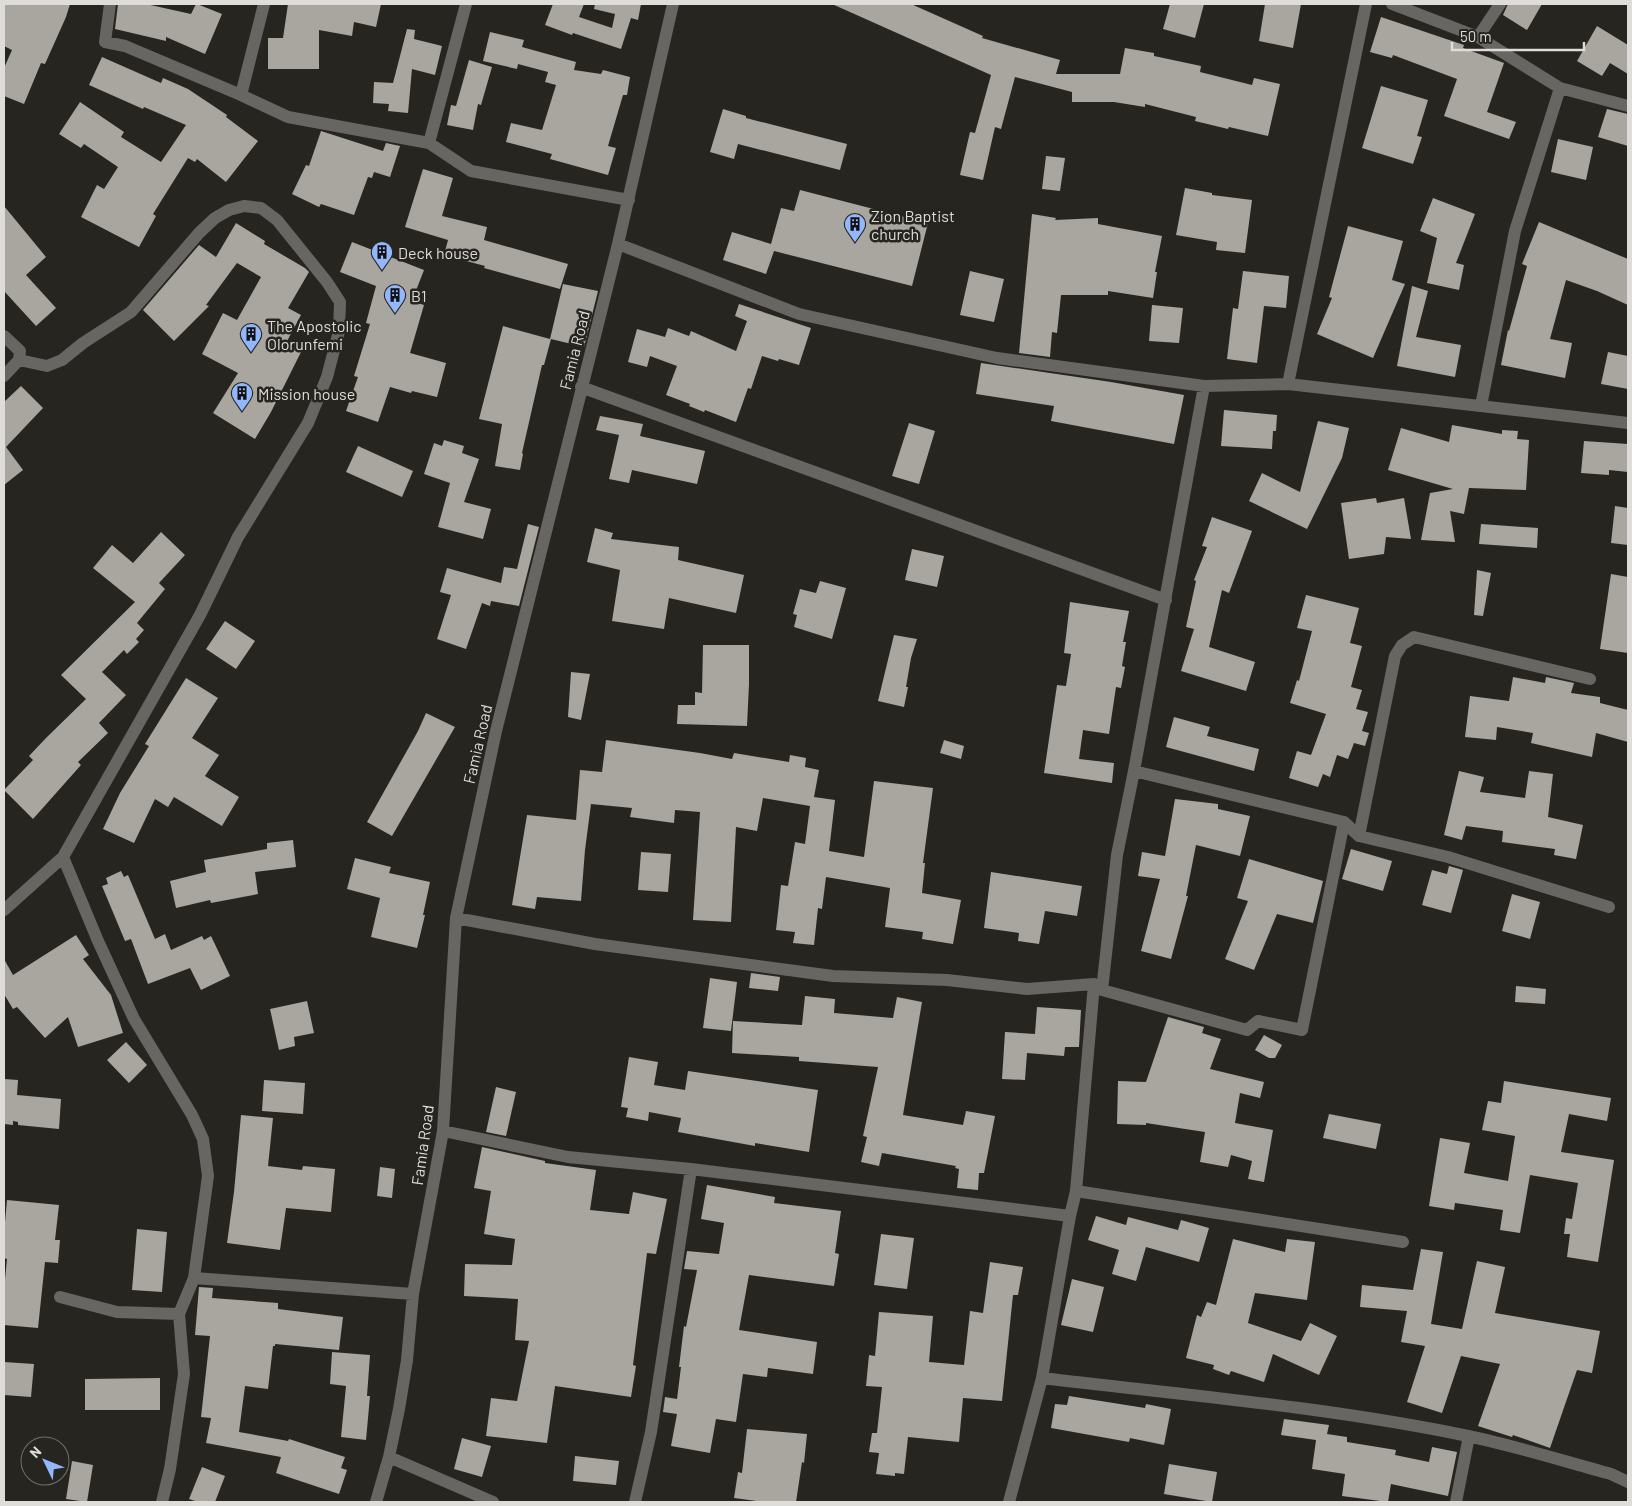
<svg xmlns="http://www.w3.org/2000/svg" width="1632" height="1506" viewBox="0 0 1632 1506" font-family="Barlow,sans-serif">
	<style>
		.building { fill: #a9a6a0 }
		.lines { fill: none; stroke-linecap: round; stroke-linejoin: round }
		.street { stroke: #676663; stroke-width: 12 }
		.labels { text-anchor: middle; dominant-baseline: central; stroke-width: 5; stroke-linejoin: round; paint-order: stroke }
		.poi-label { font-size: 16px; fill: #dfddda; stroke: #272520; text-anchor: start }
		.street-label { font-size: 16px; fill: #dfddda; stroke: #272520 }
	</style>
	<rect width="100%" height="100%" fill="#272520"/>
	<path class="building" d="M4,4H70L66,17L45,64L41,63L24,104L4,96V68L12,50L4,46Z
		M118,4H146L191,14L196,4H197L222,14L205,54L166,37V41L115,29Z
		M288,4H381L376,27L354,22L352,36L319,30V69H268V38H283Z
		M553,4H584L579,17L612,28L615,14L594,9L595,4H641L638,20L631,18L621,49L573,33L572,35L545,25Z
		M832,4H911L983,36L982,38L1060,60L1056,74H1120L1125,48L1154,53V56L1201,66L1200,72L1252,85L1254,78L1280,84L1268,136L1229,127L1228,129L1195,121L1196,117L1145,104V107L1114,102H1072V92L1015,77L1001,129L995,127L983,180L960,175L970,132L975,133L991,75Z
		M1170,4H1204L1195,38L1163,29Z
		M1265,4H1301L1293,48L1259,41Z
		M1508,4H1542L1527,30L1503,15Z
		M1381,17L1464,45L1463,48L1504,63L1487,112L1516,122L1509,139L1444,116L1457,79L1393,55L1392,58L1370,52Z
		M1597,26L1628,45V74L1610,63L1602,76L1577,61Z
		M407,29L415,30L414,39L442,46L435,75L412,69L408,113L388,111L389,104L373,103L374,82L393,83Z
		M490,32L524,40L522,47L576,62L574,70L601,74L603,70L630,77L627,95H623L608,146L616,148L608,175L550,159L552,154L506,142L511,123L542,130L556,85L545,82L548,72L518,64L517,69L483,61Z
		M102,57L161,83L163,78L188,89L227,115L226,117L258,141L226,182L197,159L195,162L188,158L153,214L156,216L139,247L81,217L97,185L104,189L118,167L84,144L81,148L59,134L80,102L124,132L121,137L161,162L186,125L144,107L143,109L89,85Z
		M469,60L492,67L481,105L478,104L473,130L447,125L451,105L456,106Z
		M1381,86L1428,100L1417,136L1422,137L1413,164L1362,148Z
		M723,109L746,116V118L847,144L840,170L738,144L734,159L710,152Z
		M1607,109L1628,114V146L1598,137Z
		M321,131L383,151L386,143L400,146L390,177L374,172L372,178L368,177L354,215L321,204L319,207L292,194L306,165L309,166Z
		M1558,139L1593,147L1586,180L1551,172Z
		M1046,156L1065,158L1060,191L1042,189Z
		M423,169L453,178L442,216L487,227L484,240L568,264L560,289L484,268L485,266L444,255L448,240L405,227Z
		M1185,188L1212,193V195L1252,200L1245,253L1216,250L1217,242L1176,235Z
		M800,190L928,223L912,286L774,251L766,274L723,260L732,232L771,244L781,208L794,211Z
		M1433,198L1475,214L1456,263L1464,265L1459,290L1427,283L1437,238L1420,231Z
		M4,206L46,257L26,275L56,308L36,326L4,291Z
		M1032,214L1056,218L1055,220L1098,218V224L1162,236L1155,272H1157L1153,298L1108,291V295H1061L1057,333L1052,332L1050,357L1019,353Z
		M1539,222L1628,259V305L1597,291L1566,280L1550,339L1572,343L1565,378L1501,365L1508,330L1509,331L1527,266L1522,264Z
		M236,223L265,241L264,244L305,268L309,272L288,308L301,315L285,345L301,352L271,412L255,439L213,413L238,373L202,354L223,313L237,320L261,277L237,263L206,305L209,306L174,341L143,310L199,245L216,257Z
		M1348,226L1403,241L1392,280L1405,284L1373,358L1317,334L1332,298L1329,297Z
		M352,242L424,270L412,301L424,305L410,353L446,363L437,397L412,391L411,393L390,387L378,422L346,411L358,377L354,376L370,324L366,323L376,286L340,272Z
		M970,271L1004,279L994,322L960,315Z
		M1243,271L1289,276L1286,308L1264,306L1257,363L1227,359L1233,308L1238,309Z
		M563,284L598,291L584,347L551,339L544,365H542L522,453L523,454L520,470L495,466L502,424L479,419L503,326L550,339Z
		M1412,286L1428,291L1416,337L1461,345L1455,377L1397,366Z
		M739,304L811,328L799,365L779,359L778,361L762,356L751,389L748,388L736,422L705,410L704,412L689,406L690,404L666,395L677,366L650,356L647,367L628,362L637,329L665,337L668,328L689,336L691,331L736,351L747,321L735,316Z
		M1152,305L1183,308L1179,343L1149,341Z
		M1608,352L1628,356V389L1601,384Z
		M981,363L1111,382L1184,395L1174,444L1051,421L1054,406L976,394Z
		M21,386L43,408L6,447L23,470L4,485V402Z
		M1224,410L1277,415L1276,431H1273L1272,449L1221,446Z
		M600,416L643,424L640,436L705,451L697,484L632,470L629,483L609,479L619,435L596,430Z
		M1318,421L1349,428L1342,458L1307,529L1249,501L1262,473L1300,492Z
		M909,423L935,431L919,484L892,476Z
		M1452,425L1502,434V430L1518,431L1517,439L1529,440L1526,490L1469,488L1464,514L1450,511L1455,542L1421,540L1430,493L1453,489L1388,470L1401,428L1449,442Z
		M444,440L464,446L462,453L479,459L464,502L491,509L483,539L438,527L450,483L424,474L434,443L442,446Z
		M1584,441L1628,444V472L1609,470V475L1581,473Z
		M358,446L413,471L402,497L346,472Z
		M1376,498L1377,503L1404,498L1411,539L1386,537L1384,554L1349,559L1341,503Z
		M1615,506L1628,508V545L1611,543Z
		M1212,517L1252,531L1229,593L1222,590L1209,647L1255,662L1246,691L1181,671L1194,629L1186,627L1196,581L1194,580L1207,547L1202,546Z
		M528,524L539,527L519,606L491,601L490,606L482,603L466,649L437,639L451,595L440,592L447,568L501,583L504,567L517,569Z
		M1481,524L1538,528L1537,548L1479,544Z
		M595,528L613,533L611,539L679,547L678,560L744,575L736,613L669,598L664,629L612,621L620,570L587,562Z
		M161,532L185,555L159,583L165,589L137,623L144,630L136,639L139,642L127,654L124,650L102,672L126,695L99,723L108,733L78,762L81,765L33,819L4,790L33,760L29,756L46,738L86,699L61,675L135,602L93,568L112,545L133,563Z
		M912,549L944,556L937,587L905,580Z
		M1477,570L1491,573L1483,616L1474,615Z
		M1611,574L1628,577V653L1600,649Z
		M820,581L846,588L832,639L794,627L797,615L793,614L800,589L816,593Z
		M1306,595L1359,608L1350,643L1362,646L1351,687L1362,690L1356,709L1368,712L1362,731L1369,733L1365,746L1354,743L1348,759L1337,755L1330,777L1323,774L1318,787L1289,778L1297,751L1311,755L1326,714L1290,703L1297,680L1299,681L1312,631L1297,628Z
		M1070,602L1129,611L1123,642H1126L1122,666L1125,667L1121,688L1116,687L1109,734L1083,730L1079,759L1114,763L1112,783L1044,773L1057,685L1066,686L1071,654L1064,653Z
		M225,621L255,641L236,669L206,649Z
		M894,635L917,639L911,658L906,687H908L904,707L878,701Z
		M703,645H749V684L747,726L677,724L678,705H695V692L702,693Z
		M571,672L590,674L581,720L568,717Z
		M1513,677L1545,683L1546,677L1574,683L1571,693L1600,697V703L1628,710V742L1596,733L1592,757L1531,743L1533,733L1497,727L1496,740L1465,737L1470,696L1509,701Z
		M186,678L218,698L192,738L219,755L205,776L239,797L222,826L174,797L168,807L155,799L134,843L103,829L120,793L149,746L145,744Z
		M426,713L455,727L392,836L367,822L418,731Z
		M1174,717L1210,727L1207,736L1259,749L1254,771L1166,747Z
		M606,740L700,753L732,759L734,753L789,762L790,755L806,758L805,767L819,770L814,797L835,800L829,851L864,857L874,781L933,788L923,863H925L922,893L961,900L953,944L922,939L923,932L885,927L890,888L826,877L822,909L818,908L814,945L793,943L795,932L776,930L781,885L788,886L795,842L805,844L810,806L763,798L757,831L736,827L731,922L693,920L700,812L675,810L674,823L630,817L632,808L591,804L585,850L581,901L537,897L535,909L512,905L527,815L576,820L580,770L602,772Z
		M944,740L964,746L961,759L940,753Z
		M1459,771L1484,777L1480,792L1525,798L1529,771L1553,774L1548,817L1583,825L1576,859L1554,855L1555,849L1502,842L1503,831L1466,826L1462,840L1444,835Z
		M1175,799L1218,804V809L1250,816L1240,856L1196,845L1186,896H1188L1171,959L1141,951L1160,879L1138,876L1142,852L1165,856Z
		M293,840L296,867L255,872L258,894L211,903L210,900L176,908L170,881L206,872L204,860L267,849V843Z
		M1351,849L1392,861L1383,891L1342,879Z
		M641,852L671,854L668,892L638,890Z
		M355,858L391,867L389,873L430,882L423,915H425L417,948L371,937L380,898L347,889Z
		M1249,859L1323,881L1313,923L1277,914L1254,970L1225,959L1248,901L1237,898Z
		M1449,866L1463,870L1451,913L1422,905L1432,870L1447,874Z
		M121,871L124,877L128,875L155,939L165,934L171,950L202,936L204,940L211,936L230,976L201,990L190,968L148,984L131,939L125,941L102,886L108,884L106,878Z
		M991,872L1082,886L1077,916L1045,911L1039,944L1018,941L1019,933L984,928Z
		M1512,894L1540,902L1530,939L1502,931Z
		M76,935L89,955L83,959L111,995L123,1033L78,1047L68,1017L45,1038L17,1007L13,1009L4,994V959L13,975Z
		M751,973L780,977L778,991L749,988Z
		M710,978L737,982L731,1031L703,1028Z
		M1516,986L1546,989L1545,1004L1515,1002Z
		M805,996L835,999L834,1013L893,1018L897,997L922,1002L903,1115L963,1125L966,1111L995,1116L984,1173H979L978,1190L957,1188L959,1169L955,1168L956,1166L882,1153L879,1166L861,1162L867,1137L863,1136L878,1067L799,1061V1057L732,1053L733,1021L802,1025Z
		M307,1001L314,1033L294,1037L295,1046L279,1050L270,1009Z
		M1037,1007L1081,1010L1079,1047H1065L1064,1056L1027,1053L1025,1080L1002,1079L1005,1032L1035,1034Z
		M1168,1017L1204,1027L1202,1033L1221,1039L1210,1069L1264,1082L1260,1098L1240,1093L1235,1123L1273,1130L1264,1182L1248,1179L1252,1161L1231,1155L1228,1167L1200,1162L1205,1132L1146,1123V1125L1117,1124L1118,1081L1146,1082Z
		M1264,1035L1282,1045L1275,1058H1269L1255,1050Z
		M126,1042L147,1065L129,1083L107,1060Z
		M629,1057L658,1062L654,1085L685,1090L688,1071L818,1090L809,1152L755,1143V1146L678,1132L681,1118L649,1112L648,1121L626,1117L628,1108L621,1107Z
		M4,1079L18,1080L17,1095L61,1099L59,1129L18,1125V1122L13,1121V1125L4,1124Z
		M264,1080L305,1083L303,1114L262,1111Z
		M1504,1081L1611,1098L1607,1121L1569,1114L1561,1152L1614,1160L1598,1262L1567,1257L1570,1234H1564L1566,1218L1572,1219L1578,1183L1530,1175L1520,1233L1500,1230L1503,1210L1455,1203L1454,1210L1429,1206L1440,1138L1470,1143L1464,1173L1508,1181L1515,1136L1482,1130L1488,1101L1501,1103Z
		M496,1087L516,1092L506,1136L486,1132Z
		M1329,1114L1381,1124L1376,1149L1323,1138Z
		M241,1115L273,1118L268,1166L302,1170L303,1166L335,1169L331,1212L286,1208L280,1250L227,1243L234,1192Z
		M482,1147L545,1161V1163L596,1170L590,1210L629,1214L633,1192L667,1199L656,1254L647,1253L633,1365L636,1366L631,1397L555,1386L547,1443L486,1436L491,1398L517,1401L529,1341L515,1340L518,1299L464,1296L465,1264L512,1265L515,1239L484,1234L491,1191L474,1188Z
		M380,1167L395,1169L392,1198L377,1196Z
		M707,1185L775,1197L774,1203L841,1211L835,1253L839,1254L834,1286L749,1275L739,1330L817,1342L813,1374L768,1368L767,1377L743,1374L736,1422L716,1419L710,1453L671,1446L677,1414L663,1412L665,1397L677,1399L681,1367H679L684,1326L686,1327L697,1270L684,1269L687,1251L719,1254L724,1223L701,1219Z
		M7,1200L59,1205L55,1240H60L58,1263L45,1262L38,1328L4,1325V1290L7,1259L4,1258V1233Z
		M1096,1216L1126,1225L1128,1217L1178,1230L1181,1220L1209,1228L1199,1262L1146,1247L1136,1281L1112,1274L1119,1250L1088,1240Z
		M137,1229L167,1232L162,1292L132,1290Z
		M881,1234L914,1238L907,1289L874,1285Z
		M1233,1239L1285,1252L1287,1239L1315,1242L1307,1300L1255,1293L1248,1323L1301,1341L1310,1323L1337,1336L1319,1375L1273,1354L1264,1382L1231,1371L1229,1375L1213,1369L1214,1365L1186,1358L1197,1315L1201,1317L1207,1302L1216,1305Z
		M1421,1249L1443,1252L1431,1324L1462,1329L1477,1261L1505,1267L1495,1313L1600,1331L1592,1373L1577,1370L1550,1448L1513,1435L1512,1437L1478,1426L1500,1364L1461,1356L1442,1413L1407,1402L1425,1346L1401,1342L1407,1311L1360,1307L1362,1285L1413,1290Z
		M990,1262L1023,1267L1018,1295H1013L1002,1401L963,1398L959,1442L908,1437L904,1474L895,1473V1476L876,1474L879,1453L869,1452L872,1433H877L882,1387L866,1386L869,1355L875,1356L879,1312L933,1316L929,1362L964,1365L970,1311L983,1313Z
		M1072,1279L1104,1287L1093,1332L1061,1325Z
		M199,1287L213,1288L212,1298L278,1303V1309L343,1317L339,1350L275,1344V1346H273L268,1389L245,1386L239,1432L288,1441L289,1439L345,1457L341,1468L347,1470L339,1494L276,1473L281,1457L206,1443L211,1418L201,1417L210,1336L195,1335Z
		M332,1352L370,1355L367,1396H370L366,1440L341,1437L346,1386L330,1384Z
		M4,1362L34,1364L31,1397L4,1395Z
		M160,1378V1410H85V1379Z
		M1069,1396L1145,1408L1146,1404L1171,1409L1164,1445L1130,1438L1129,1442L1051,1428L1055,1404L1067,1405Z
		M1284,1419L1329,1425L1327,1434L1347,1437V1442L1396,1450L1395,1455L1429,1462L1432,1447L1457,1452L1448,1496L1391,1484L1388,1502L1342,1496L1345,1474L1312,1469L1316,1440L1281,1435Z
		M747,1429L807,1434L804,1463L802,1462L796,1502H764L734,1498L738,1472L742,1473Z
		M462,1438L491,1446L482,1477L454,1469Z
		M575,1456L619,1461L616,1485L573,1481Z
		M72,1461L93,1465L87,1502L66,1499Z
		M1169,1464L1217,1472L1212,1502L1164,1494Z
		M202,1467L225,1476L215,1502H198L189,1499Z"/>
	<g class="lines">
		<path class="street" d="M110,4L105,42L125,46L241,95L288,117L429,143L471,171L629,200
			M1392,4L1478,37L1560,88L1628,106
			M1478,37L1500,4
			M241,95L264,4
			M429,143L466,4
			M618,244L799,314L997,358L1204,386L1288,384L1628,423
			M4,336L20,351L19,360L4,376
			M1288,384L1366,4
			M581,387L1166,600
			M1481,406L1515,231L1560,88
			M1134,771L1344,822L1359,836L1448,857L1609,907
			M1359,836L1395,656L1402,645L1414,637L1590,679
			M63,857L98,941L134,1019L192,1115L203,1139L208,1176L194,1278L179,1314L184,1374L170,1469L162,1502
			M4,910L63,857L200,615L238,537L308,423L327,377L339,331L340,302L327,282L277,220L261,208L244,206L229,210L215,218L199,233L131,312L83,343L62,360L47,366L19,360
			M456,918L595,944L833,976L947,980L1027,989L1094,984
			M1102,990L1247,1030L1258,1021L1302,1030L1344,822
			M443,1131L568,1157L691,1169L1070,1216
			M1076,1191L1403,1242
			M194,1278L413,1294
			M60,1297L117,1312L179,1314
			M1042,1378C1184,1395 1328,1407 1468,1436C1516,1446 1563,1461 1611,1474L1628,1482
			M389,1457L493,1502
			M376,1502L389,1457L399,1409L407,1360L413,1294L443,1131L456,918L496,731L618,244L673,4
			M635,1502L651,1432L691,1169
			M1009,1502L1042,1378L1070,1216L1076,1191L1094,984L1102,990L1117,855L1134,771L1204,386
			M1456,1502L1469,1436"/>
	</g>
	<defs>
		<g id="building-pin" transform="scale(1.125)"><path d="M0 17L-7.5 6A9.5 9.5 0 1 1 7.5 6Z" fill="#93b7fd" stroke="#272520"/><path d="M-4-6H4V6H1V3H-1V6H-4ZM-2.5-4.3h1.7v1.8h-1.7ZM.8-4.3h1.7v1.8H.8ZM-2.5-1h1.7V.8h-1.7ZM.8-1h1.7V.8H.8Z" fill="#111"/></g>
	</defs>
	<g fill-rule="evenodd">
		<use href="#building-pin" x="855" y="224"/>
		<use href="#building-pin" x="382" y="252"/>
		<use href="#building-pin" x="395" y="295"/>
		<use href="#building-pin" x="251" y="334"/>
		<use href="#building-pin" x="242" y="393"/>
	</g>
	<g class="labels">
		<g class="poi-label">
			<text x="871" y="215">Zion Baptist<tspan x="871" dy="18">church</tspan></text>
			<text x="398" y="252">Deck house</text>
			<text x="411" y="295">B1</text>
			<text x="267" y="325">The Apostolic<tspan x="267" dy="18">Olorunfemi</tspan></text>
			<text x="258" y="393">Mission house</text>
		</g>
		<g class="street-label">
			<text transform="translate(574 350) rotate(-76)">Famia Road</text>
			<text transform="translate(477 744) rotate(-77)">Famia Road</text>
			<text transform="translate(422 1145) rotate(-82)">Famia Road</text>
		</g>
	</g>
	<rect width="1632" height="1506" fill="none" stroke="#dfddda" stroke-width="10"/>
	<g transform="translate(45 1461) rotate(313)"><circle r="24" fill="#272520" stroke="#716f6a"/>
	<path d="M0-4L9 19L0 12L-9 19Z" fill="#93b7fd"/>
	<text y="-8" font-size="14" font-weight="bold" text-anchor="middle" fill="#dfddda">N</text>
	</g>
	<path d="M1452 42v8h132v-8" fill="none" stroke="#dfddda" stroke-width="2.5"/>
	<text x="1460" y="42" font-size="15" fill="#dfddda" stroke="#272520" stroke-width="4" paint-order="stroke">50 m</text>
</svg>
